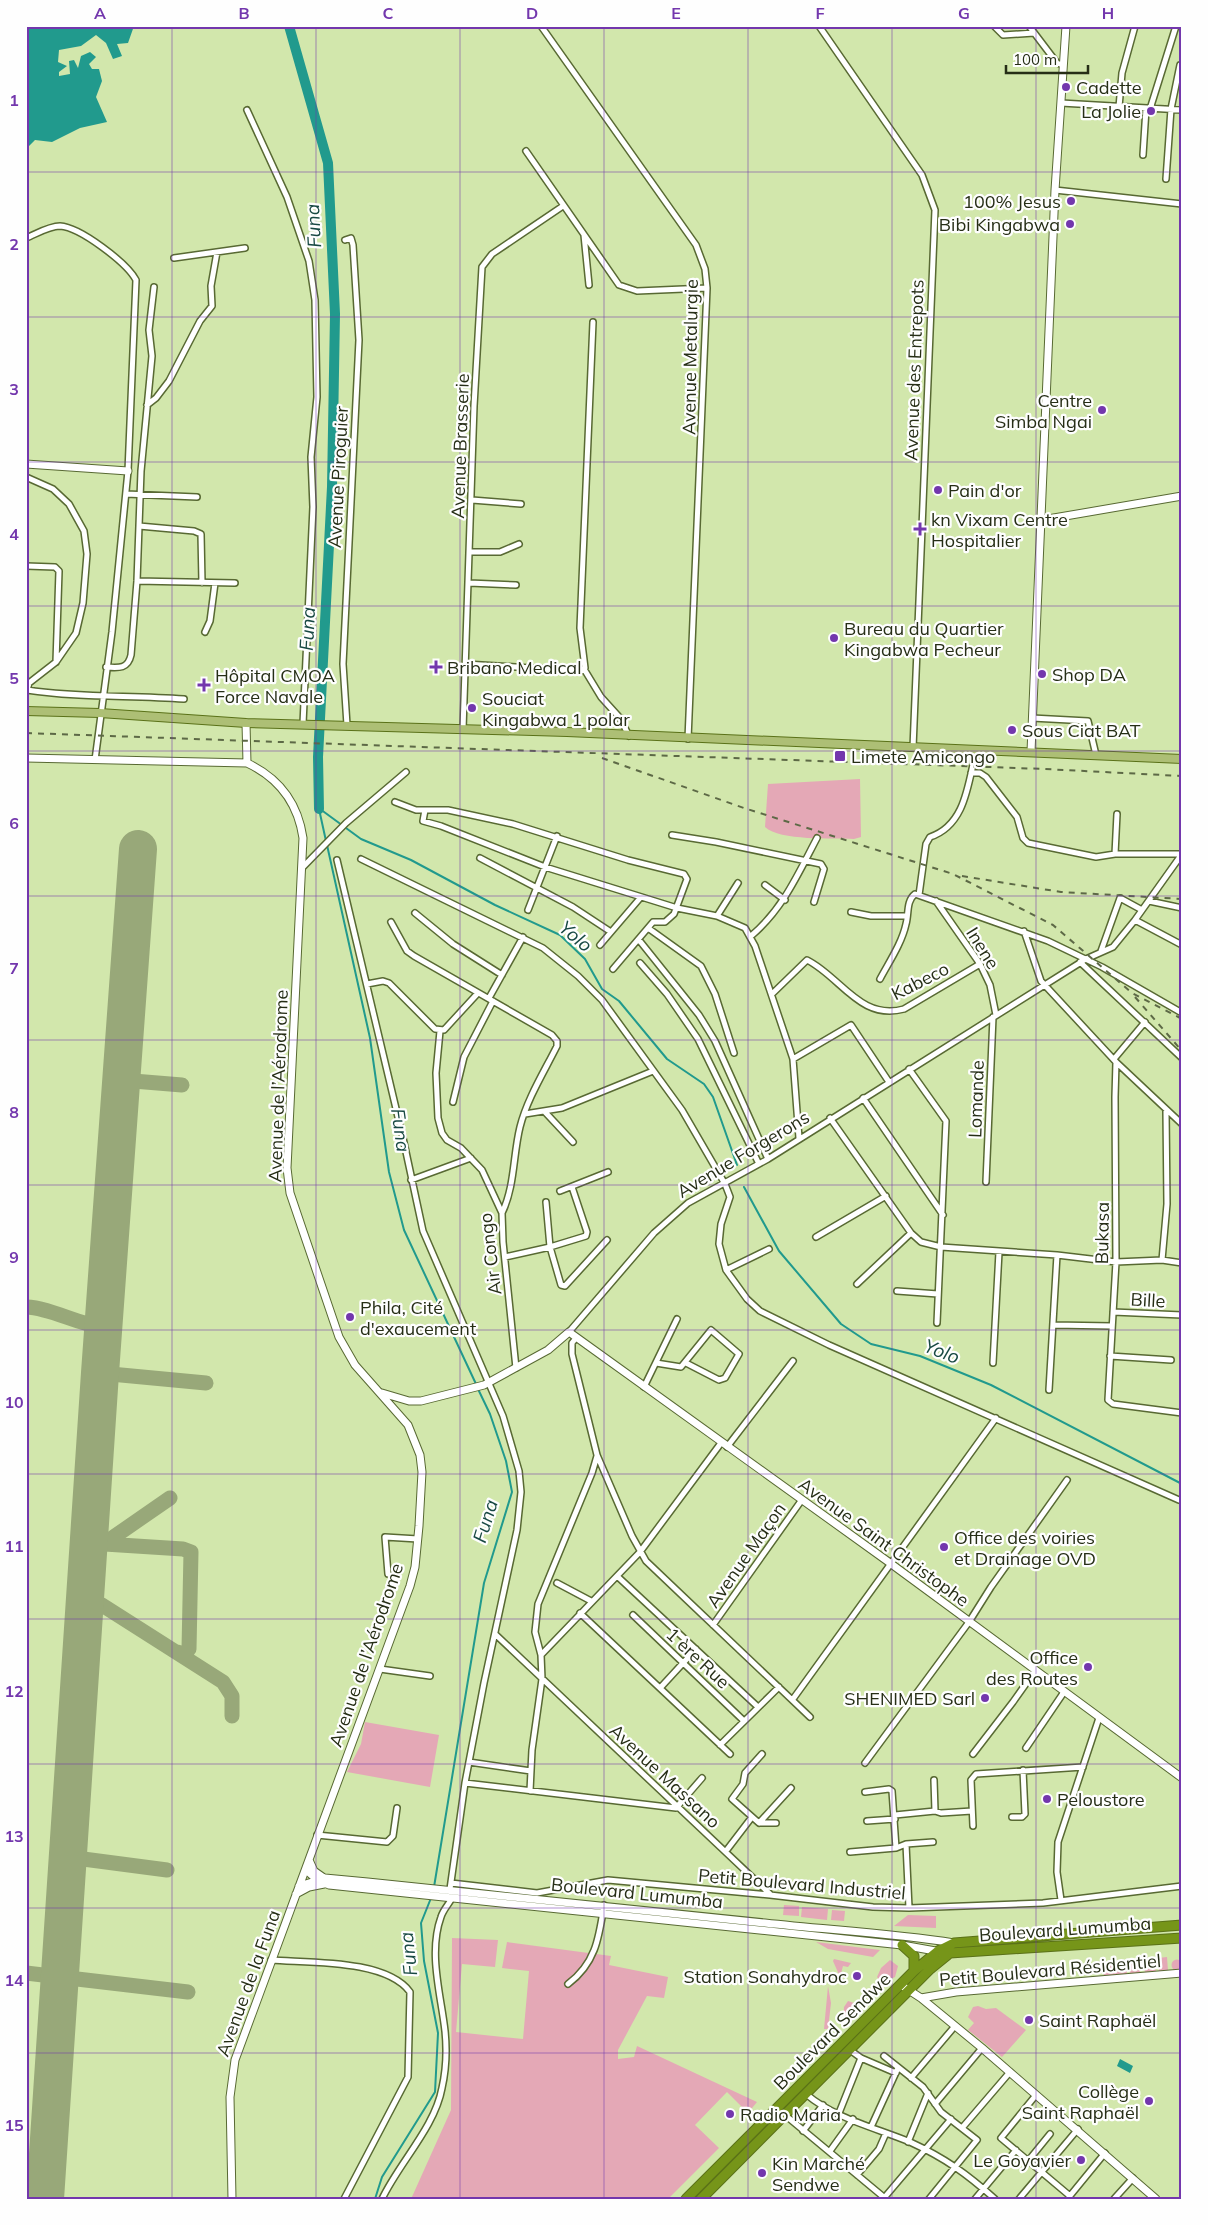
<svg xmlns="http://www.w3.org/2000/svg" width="1208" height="2225" viewBox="0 0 1208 2225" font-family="Mulish,sans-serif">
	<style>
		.green { fill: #e4a8b6 }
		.water { fill: #219a8d }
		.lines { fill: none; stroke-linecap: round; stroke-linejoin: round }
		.stream { stroke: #219a8d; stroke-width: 2 }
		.river { stroke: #219a8d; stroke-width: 10 }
		.taxiway { stroke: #98a879; stroke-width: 15 }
		.runway { stroke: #98a879; stroke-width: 38 }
		.street-casing { stroke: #586933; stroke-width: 8 }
		.secondary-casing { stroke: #586933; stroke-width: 9 }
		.primary-casing { stroke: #5a7118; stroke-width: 10 }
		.highway-casing { stroke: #5a7118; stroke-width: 11 }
		.street { stroke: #fff; stroke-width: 5 }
		.secondary { stroke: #fff; stroke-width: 7 }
		.primary { stroke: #adbf75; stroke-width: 8 }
		.highway { stroke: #769519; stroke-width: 9 }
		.rail { stroke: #5d6946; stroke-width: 2; stroke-dasharray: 6 6; stroke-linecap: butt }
		.grid { fill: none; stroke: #7337ad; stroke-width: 1; stroke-opacity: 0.55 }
		.poi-dot { fill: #7337ad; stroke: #fefefe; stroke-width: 2 }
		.labels { text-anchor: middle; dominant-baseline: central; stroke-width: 4.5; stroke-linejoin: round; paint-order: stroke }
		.poi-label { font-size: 18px; fill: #262e16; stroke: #fefefe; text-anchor: start }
		.street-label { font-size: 18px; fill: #262e16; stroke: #fefefe }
		.water-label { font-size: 19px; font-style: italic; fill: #184943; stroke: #fefefe }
		.neatline { fill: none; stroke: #7337ad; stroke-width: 2 }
		.grid-label { font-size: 16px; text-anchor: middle; font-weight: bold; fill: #7337ad }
	</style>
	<rect width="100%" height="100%" fill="#d2e7ac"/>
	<path class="green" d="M860,779L861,837L854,839C833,838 780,841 765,827L768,784Z
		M365,1722L439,1735L430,1787L347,1772L361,1744Z
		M784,1905L799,1906V1916L783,1915Z
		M802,1907L828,1909L827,1920L801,1917Z
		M832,1910L845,1911L844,1921L831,1920Z
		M908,1915L936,1916V1928L894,1926Z
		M452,1938L498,1940L495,1967L462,1964L456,2032L523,2039L529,1971L502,1968L507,1942L611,1956L609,1965L668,1977L664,1998L647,1996L618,2050V2059L634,2057L637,2046L757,2102L748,2113L727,2092L695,2125L719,2148L668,2199H411L451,2110Z
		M816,1942L880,1950L873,1957L828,1949Z
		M1167,1957L1168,1971L1159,1972L1158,1958Z
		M1140,1958V1973H1130L1128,1960Z
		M1155,1958L1156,1971L1145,1972L1143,1964L1146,1959Z
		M834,1959L851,1963L848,1967L843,1966L840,1977L833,1961Z
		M1171.5 1965a5.5 5.5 0 1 1 11 0a5.5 5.5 0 1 1-11 0Z
		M890,1960L898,1966L895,1977L882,1983L877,1977L881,1968Z
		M1126,1960L1127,1975L1104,1976L1103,1965Z
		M828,1986L831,2003L828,2029H824Z
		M848,2001L860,2005L843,2022L844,2007Z
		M978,2006L986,2009L996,2008L1026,2030L1002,2057L968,2030L974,2023L968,2017L973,2007Z"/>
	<path class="water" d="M26,26H134L128,43L117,44L122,56L113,59L106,43L96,35L81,46L59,50L58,62L67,66L59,72V76L70,74L69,61L74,60L78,68L81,56L90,52L96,57L89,64L92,69H99L102,81L96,97L107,122L80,128L52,142L35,140L26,149Z
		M1120,2059L1133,2066L1130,2073L1117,2066Z"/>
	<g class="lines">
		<path class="stream" d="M293,26V37
			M319,809L326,841
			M320,809L361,839L411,860L495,905L560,935L585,959L602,989L619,1001L667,1059L704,1084L713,1097L737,1165
			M327,845L370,1038L389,1172L404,1230L476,1384
			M744,1187L779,1251L841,1324L871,1344L920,1356L991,1385L1182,1484
			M434,1887L484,1583L512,1492L506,1461L490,1414L478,1389
			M375,2199L382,2177L435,2092L438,2033L424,1961L421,1923L431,1898"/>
		<path class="river" d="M289,26L328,163L335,314L332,487L318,757L319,809"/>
		<path class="taxiway" d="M121,1080L182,1085
			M26,1307C53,1308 77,1325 104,1327
			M100,1373L206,1383
			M89,1543L183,1549L191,1552L189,1649L184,1654L177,1652
			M105,1543L170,1498
			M85,1602L102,1605L223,1682L232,1696V1716
			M68,1857L167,1870
			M26,1973L188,1992"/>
		<path class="runway" d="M45,2199L100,1373L138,849"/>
		<g class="street-casing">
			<path id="street" d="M541,26L696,245L705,269L707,288L688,739
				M819,26L922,175L935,210L913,748
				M994,26L1003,35L1034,33
				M1029,26L1057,63L1063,65
				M1061,103L1182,110
				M1119,107L1122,73L1135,26
				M1150,109L1176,26
				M247,110L287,197L309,261L315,300L317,397L311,457L313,507L303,724
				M526,151L619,285L637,291L707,288
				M1143,155L1146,109
				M1166,179L1171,109L1180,65
				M1055,190L1182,204
				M584,235L589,285
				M26,238C36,234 49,226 60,226C80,227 127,263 136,280L128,471L112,632L95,760
				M345,240L351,238L353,245L359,340L343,664L347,725
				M174,258L245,248
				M147,405L156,398L169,381L200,321L212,306L211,286L217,252
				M26,477L53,489L69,504L84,531L87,554L83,603L76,633L56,662L29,683L27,690C79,698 131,695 184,699
				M126,494L197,497
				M472,500L521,504
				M139,526L194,531L201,534L202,583
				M471,552H500L519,544
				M26,566L55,567L59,571L56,662
				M137,581L235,583
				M469,583L516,585
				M205,632L210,621L215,583
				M466,664L580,671L585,668L580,628L593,322
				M106,667C119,668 128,669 131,655L137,581L141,471L152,356L149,330L154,287
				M584,669L601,697L620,718L629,736
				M1032,718L1088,721L1096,755
				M463,729L474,406L482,267L492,254L563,206
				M971,773H980L986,777L1017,817L1023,838L1028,843L1096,857L1115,854
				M395,802L416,810H448L513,824L628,860L684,874L687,879L674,914L665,922H653L613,969
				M425,810L423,821L441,826L545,867L677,908L717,916L745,928L755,946L793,1059L799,1138
				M1117,814L1115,854H1180
				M672,835L716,842L821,864L824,869L814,902
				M480,858L573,907L611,932
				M361,859L543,948L578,976L602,1000L682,1110L725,1184L730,1197L721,1224L719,1244L726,1270L747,1299L760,1311L829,1345L1179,1500
				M337,860L403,1138L423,1231L503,1416L519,1471L521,1492L517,1530L484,1683L465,1783L450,1889
				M302,868L346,823L406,772
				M765,885L785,900
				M919,895L926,844L930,837C966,825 968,783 976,751
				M936,901L980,964L990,985L996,1015
				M1149,901L1182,908
				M528,910L557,836
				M851,912L871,916H907
				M415,913L453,944L502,975
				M717,916L738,883
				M1135,920L1182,854
				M391,922L407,951L414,956L552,1035L557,1041V1046C544,1072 527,1099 520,1127C513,1155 515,1186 502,1213
				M648,928L701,966L715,994L734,1053
				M1024,931L1041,981L1116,1062L1182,1124
				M751,936C783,909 798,874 817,838
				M639,940L699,1015L715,1041L768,1159
				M600,945L641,897
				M1101,951L1120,898L1142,910
				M1080,962L1182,1058
				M640,963L667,994L698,1039L759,1164
				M880,979C889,962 902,943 906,924C909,914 906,901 915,894L1048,941L1102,967L1182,1013
				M367,984L383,981L389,983L435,1029L444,1030L478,993
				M772,994L807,960C841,977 860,1021 904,1009L980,964
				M489,998L523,937
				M440,1031L436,1073L438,1118L442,1133L447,1140L461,1148L482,1170L502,1213L503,1242L516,1368
				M793,1059L851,1025L889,1082
				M1114,1059L1145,1022
				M1116,1062L1115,1097L1116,1262L1108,1400L1113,1404L1182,1413
				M909,1069L946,1121L937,1323
				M863,1098L943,1215
				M453,1102L464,1057L493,1001
				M545,1112L573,1142
				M525,1114L562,1108L653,1071
				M830,1118L911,1233L921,1242L941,1247L1057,1255L1116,1262L1162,1260L1182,1263
				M411,1180L471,1158
				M986,1182L993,1017
				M560,1191L608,1172
				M546,1202L550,1247L561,1285L565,1286L607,1240
				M816,1237L886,1196
				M505,1257L550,1247L586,1236L587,1232L572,1187
				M1162,1260L1167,1204L1166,1111
				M726,1270L769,1249
				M857,1284L911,1233
				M897,1291L938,1294
				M1113,1312L1182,1315
				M1053,1325L1112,1326
				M569,1332L654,1233L688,1203L768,1159L1086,959L1113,947L1135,920L1182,945
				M576,1338L572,1343V1354L597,1455L632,1536L646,1561L810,1717
				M1110,1356L1171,1360
				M656,1363L681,1367L711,1330L739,1354L725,1378L719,1380L686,1363
				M993,1363L999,1252
				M644,1387L677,1319
				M1049,1390L1057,1255
				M727,1447L793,1361
				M388,1574L385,1537L418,1539
				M617,1576L758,1707
				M557,1583L591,1601
				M580,1613L730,1754
				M633,1615L744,1721
				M713,1625L801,1501
				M495,1634L770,1894
				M541,1655L535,1632L538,1604L592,1473L597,1456
				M380,1669L430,1676
				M661,1687L696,1649
				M793,1699L996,1418
				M720,1745L779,1687
				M1026,1748L1064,1692
				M762,1754L745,1773L743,1784L732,1799L759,1823H776
				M973,1754L1013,1702L1035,1671
				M469,1762L531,1771
				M865,1763L969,1622L991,1587L1067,1480
				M934,1780L935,1811
				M465,1783L676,1808L702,1778
				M530,1791L532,1750L542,1679L541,1655L640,1552L721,1443
				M865,1792L889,1789L892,1791L896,1848
				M895,1815L935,1811L941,1813L972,1811
				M1012,1817H1022L1025,1814L1023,1770
				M867,1821L895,1819
				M759,1823L791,1788
				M973,1826L971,1780L976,1774L1083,1767
				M317,1835L387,1842L393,1836L397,1808
				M906,1844L909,1908
				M726,1851L752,1817
				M850,1852L896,1848L906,1844L933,1842
				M451,1883L537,1893L608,1880L770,1895L873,1907L909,1908L1043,1903L1182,1886
				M1061,1900L1057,1872L1058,1842L1099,1718
				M271,1960C308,1963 386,1959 410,1992L408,2077L344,2199
				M568,1984C596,1963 599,1937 604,1905
				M850,2050L861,2058L896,2073
				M884,2056L923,2087L941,2112L977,2140L929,2199
				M911,2078L955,2026
				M806,2094C834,2118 876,2128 910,2142C945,2158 967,2174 995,2199
				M1036,2095L1001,2138L1070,2196
				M935,2104L982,2048
				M839,2113L861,2058
				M785,2115L886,2199
				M871,2127L898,2068
				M962,2128L1010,2072
				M803,2131L823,2105
				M908,2142L928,2093
				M830,2151L853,2119
				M1028,2161L1050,2134
				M857,2175L879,2149L886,2133
				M1069,2197L1105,2153
				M884,2198L951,2119
				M382,2199C399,2163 435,2127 442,2088C446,2070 447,2050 445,2031C441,1995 428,1953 441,1917C443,1910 449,1904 452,1898
				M975,2199L1016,2150
				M1019,2199L1078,2129
				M1114,2199L1133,2178"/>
		</g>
		<g class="secondary-casing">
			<path id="secondary" d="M26,464L128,471
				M1042,520L1182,496
				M246,723L247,763
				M1031,752L1055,190L1066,26
				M26,758L247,763C279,778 298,804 303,838L287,1168L290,1193L339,1337L355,1365L408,1425L420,1455L422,1472L419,1526L415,1567L410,1586L235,2060L230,2097L232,2199
				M382,1393L409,1401H421L484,1385L548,1350L569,1332L890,1563L1182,1778
				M309,1860L314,1871L324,1878
				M306,1870L316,1879L329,1885L902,1945L941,1952
				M299,1886L325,1878C472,1892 619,1907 765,1923C828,1930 891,1933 954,1943
				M296,1894L309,1887L324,1884
				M901,1985L921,1998L982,2048L1156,2199
				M921,1998L956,1992L1182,1973"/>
		</g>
		<g class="primary-casing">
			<path id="primary" d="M26,711L100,713L246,723L567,732L1182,759"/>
		</g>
		<g class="highway-casing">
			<path id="highway" d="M902,1945L914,1956V1971
				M686,2199L914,1971L938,1951L954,1943L1182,1925
				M701,2199L929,1970L950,1953L1182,1938"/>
		</g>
		<use href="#street" class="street"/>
		<use href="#secondary" class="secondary"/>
		<use href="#primary" class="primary"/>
		<use href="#highway" class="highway"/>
		<path class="rail" d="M26,733L1045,769L1182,776
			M602,758L744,808L953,874L1053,925L1132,993L1182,1019
			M962,876L1061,892L1182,899
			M1135,997L1182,1051"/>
	</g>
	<path class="grid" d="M172,26V2199M316,26V2199M460,26V2199M604,26V2199M748,26V2199M892,26V2199M1036,26V2199M26,172H1182M26,317H1182M26,462H1182M26,606H1182M26,751H1182M26,896H1182M26,1040H1182M26,1185H1182M26,1330H1182M26,1474H1182M26,1619H1182M26,1764H1182M26,1908H1182M26,2053H1182"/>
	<g class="poi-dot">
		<circle cx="1066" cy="87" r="5"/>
		<circle cx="1151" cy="111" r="5"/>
		<circle cx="1071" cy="201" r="5"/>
		<circle cx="1070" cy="224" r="5"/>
		<circle cx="1102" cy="410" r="5"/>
		<circle cx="938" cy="490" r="5"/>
		<path d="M917.5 521.5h5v5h5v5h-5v5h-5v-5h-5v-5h5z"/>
		<circle cx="834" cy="638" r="5"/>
		<path d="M433.5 659.5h5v5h5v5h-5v5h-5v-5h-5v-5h5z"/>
		<circle cx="1042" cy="674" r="5"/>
		<path d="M201.5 677.5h5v5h5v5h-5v5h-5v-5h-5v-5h5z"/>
		<circle cx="472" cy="708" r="5"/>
		<circle cx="1012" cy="730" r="5"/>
		<rect x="834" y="750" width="12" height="12" rx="2.5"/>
		<circle cx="350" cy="1317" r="5"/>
		<circle cx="944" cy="1547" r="5"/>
		<circle cx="1088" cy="1667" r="5"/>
		<circle cx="985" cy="1698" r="5"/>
		<circle cx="1047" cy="1799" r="5"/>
		<circle cx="857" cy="1976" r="5"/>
		<circle cx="1029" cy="2020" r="5"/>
		<circle cx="1149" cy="2101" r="5"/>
		<circle cx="730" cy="2114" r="5"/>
		<circle cx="1081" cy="2160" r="5"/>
		<circle cx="762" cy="2173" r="5"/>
	</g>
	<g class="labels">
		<g class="poi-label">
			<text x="1076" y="87">Cadette</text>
			<text x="1141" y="111" text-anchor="end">La Jolie</text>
			<text x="1061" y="201" text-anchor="end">100% Jesus</text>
			<text x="1060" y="224" text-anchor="end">Bibi Kingabwa</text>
			<text x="1092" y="400" text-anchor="end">Centre<tspan x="1092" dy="21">Simba Ngai</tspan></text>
			<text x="948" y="490">Pain d'or</text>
			<text x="931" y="519">kn Vixam Centre<tspan x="931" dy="21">Hospitalier</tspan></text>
			<text x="844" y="628">Bureau du Quartier<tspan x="844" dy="21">Kingabwa Pecheur</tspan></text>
			<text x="447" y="667">Bribano Medical</text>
			<text x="1052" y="674">Shop DA</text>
			<text x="215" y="675">Hôpital CMOA<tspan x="215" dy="21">Force Navale</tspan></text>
			<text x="482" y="698">Souciat<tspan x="482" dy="21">Kingabwa 1 polar</tspan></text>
			<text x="1022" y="730">Sous Ciat BAT</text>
			<text x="851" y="756">Limete Amicongo</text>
			<text x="360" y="1307">Phila, Cité<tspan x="360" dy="21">d'exaucement</tspan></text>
			<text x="954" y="1537">Office des voiries<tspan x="954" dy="21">et Drainage OVD</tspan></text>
			<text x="1078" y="1657" text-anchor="end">Office<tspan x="1078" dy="21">des Routes</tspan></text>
			<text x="975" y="1698" text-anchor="end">SHENIMED Sarl</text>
			<text x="1057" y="1799">Peloustore</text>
			<text x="847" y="1976" text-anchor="end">Station Sonahydroc</text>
			<text x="1039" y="2020">Saint Raphaël</text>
			<text x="1139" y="2091" text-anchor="end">Collège<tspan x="1139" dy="21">Saint Raphaël</tspan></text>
			<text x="740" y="2114">Radio Maria</text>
			<text x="1071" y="2160" text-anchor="end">Le Goyavier</text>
			<text x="772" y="2163">Kin Marché<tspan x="772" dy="21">Sendwe</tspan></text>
		</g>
		<g class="street-label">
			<text transform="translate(690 357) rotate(-89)">Avenue Metalurgie</text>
			<text transform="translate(914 370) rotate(-88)">Avenue des Entrepots</text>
			<text transform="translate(460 446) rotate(-88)">Avenue Brasserie</text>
			<text transform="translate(338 477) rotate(-87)">Avenue Piroguier</text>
			<text transform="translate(983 948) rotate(58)">Inene</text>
			<text transform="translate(920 981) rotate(-27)">Kabeco</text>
			<text transform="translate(278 1086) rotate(-88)">Avenue de l’Aérodrome</text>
			<text transform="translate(976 1099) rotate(-88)">Lomande</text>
			<text transform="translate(743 1154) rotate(-31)">Avenue Forgerons</text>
			<text transform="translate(1102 1233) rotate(-89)">Bukasa</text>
			<text transform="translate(490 1254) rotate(-97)">Air Congo</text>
			<text transform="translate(1148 1300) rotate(3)">Bille</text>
			<text transform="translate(884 1542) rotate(36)">Avenue Saint Christophe</text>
			<text transform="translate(746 1555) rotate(-55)">Avenue Maçon</text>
			<text transform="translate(366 1655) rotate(-71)">Avenue de l’Aérodrome</text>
			<text transform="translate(698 1658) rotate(43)">1 ère Rue</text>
			<text transform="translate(665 1776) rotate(43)">Avenue Massano</text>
			<text transform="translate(802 1884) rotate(5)">Petit Boulevard Industriel</text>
			<text transform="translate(637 1893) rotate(6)">Boulevard Lumumba</text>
			<text transform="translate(1065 1929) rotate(-4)">Boulevard Lumumba</text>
			<text transform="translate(1050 1970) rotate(-5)">Petit Boulevard Résidentiel</text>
			<text transform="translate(248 1983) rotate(-70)">Avenue de la Funa</text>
			<text transform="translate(832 2031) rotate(-45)">Boulevard Sendwe</text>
		</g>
		<g class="water-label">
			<text transform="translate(313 226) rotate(-93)">Funa</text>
			<text transform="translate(307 629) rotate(-87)">Funa</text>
			<text transform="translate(576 936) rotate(40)">Yolo</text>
			<text transform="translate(401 1130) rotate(82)">Funa</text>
			<text transform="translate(942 1351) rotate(21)">Yolo</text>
			<text transform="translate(485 1521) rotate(-73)">Funa</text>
			<text transform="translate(408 1954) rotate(-96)">Funa</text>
		</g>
	</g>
	<rect width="1208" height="2225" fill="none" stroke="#fefefe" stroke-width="55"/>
	<path d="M1006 65v8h82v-8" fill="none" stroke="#262e16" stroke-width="2.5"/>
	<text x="1013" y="65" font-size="15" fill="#262e16" stroke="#fefefe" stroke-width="4" paint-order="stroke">100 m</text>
	<rect x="28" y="28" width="1152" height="2170" class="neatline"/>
	<g class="grid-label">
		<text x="100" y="19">A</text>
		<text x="244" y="19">B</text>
		<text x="388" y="19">C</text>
		<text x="532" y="19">D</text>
		<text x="676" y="19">E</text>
		<text x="820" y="19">F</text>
		<text x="964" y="19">G</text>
		<text x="1108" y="19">H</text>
		<text x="14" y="106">1</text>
		<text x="14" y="250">2</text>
		<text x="14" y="395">3</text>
		<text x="14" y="540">4</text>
		<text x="14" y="684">5</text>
		<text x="14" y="829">6</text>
		<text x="14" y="974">7</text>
		<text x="14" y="1118">8</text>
		<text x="14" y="1263">9</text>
		<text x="14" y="1408">10</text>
		<text x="14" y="1552">11</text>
		<text x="14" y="1697">12</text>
		<text x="14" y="1842">13</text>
		<text x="14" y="1986">14</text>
		<text x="14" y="2131">15</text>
	</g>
</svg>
